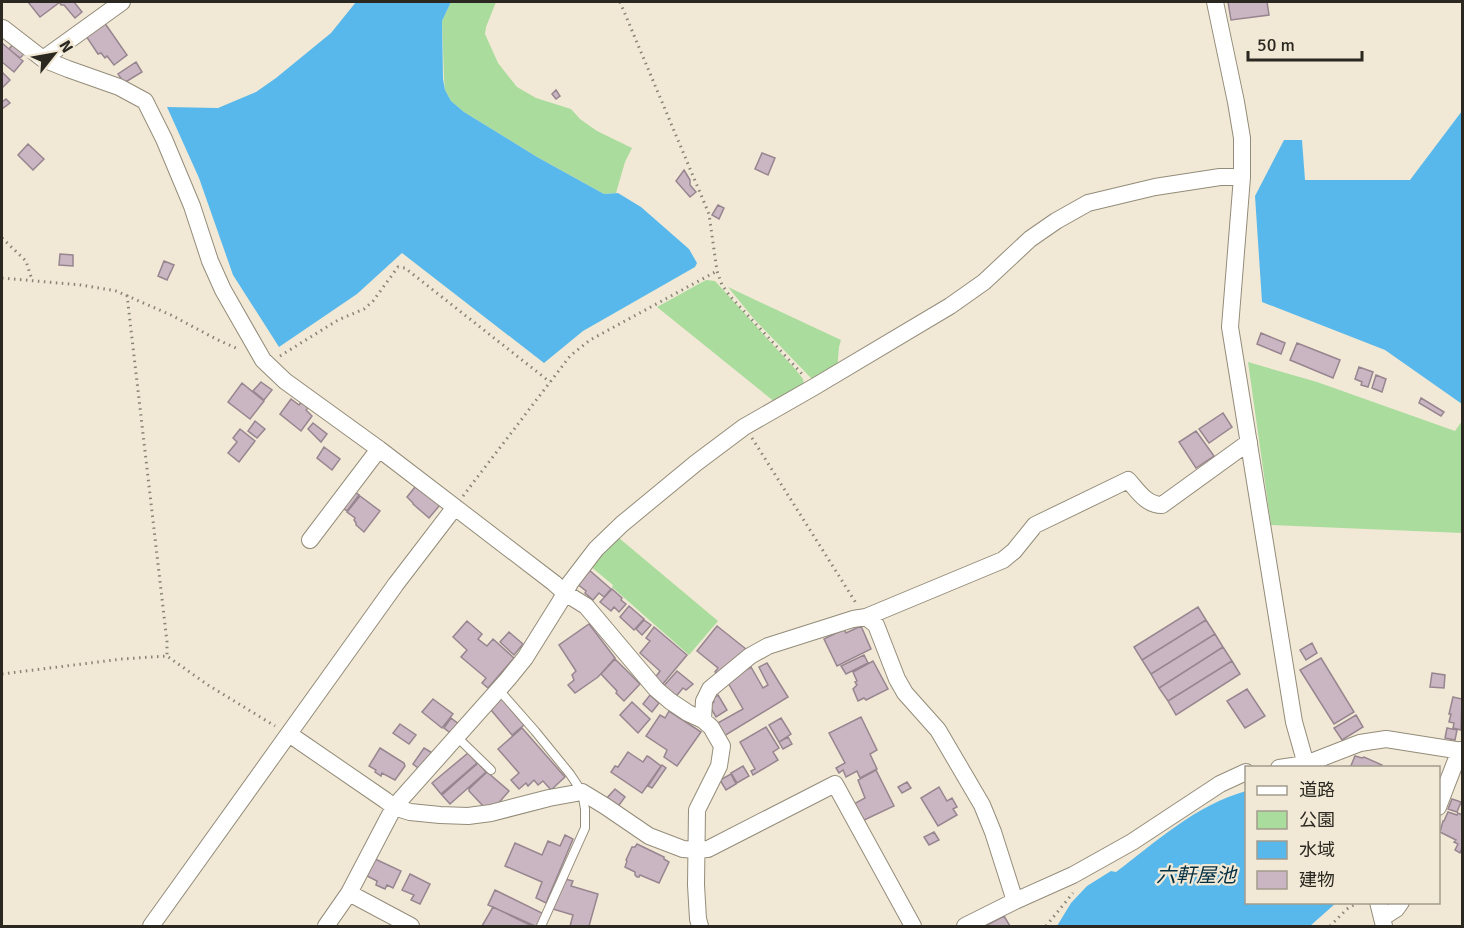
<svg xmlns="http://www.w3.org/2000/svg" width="1464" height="928" viewBox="0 0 1464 928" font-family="Signika,'Noto Sans JP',sans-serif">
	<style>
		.green { fill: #aadc9d }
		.water { fill: #58b8eb }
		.building { fill: #cab6c2; stroke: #978590; stroke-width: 1.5 }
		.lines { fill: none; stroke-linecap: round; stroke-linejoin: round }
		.lane-casing { stroke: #948c7a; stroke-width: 10 }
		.street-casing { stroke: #948c7a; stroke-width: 18 }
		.path { stroke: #898477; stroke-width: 3; stroke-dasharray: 1.5 4.5; stroke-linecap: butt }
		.lane { stroke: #fff; stroke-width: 8 }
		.street { stroke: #fff; stroke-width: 16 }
		.labels { text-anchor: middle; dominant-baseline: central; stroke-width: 4.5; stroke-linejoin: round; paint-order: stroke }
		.water-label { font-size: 20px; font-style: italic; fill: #022e42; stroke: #f1e9d5 }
	</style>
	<rect width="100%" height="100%" fill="#f1e9d5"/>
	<path class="green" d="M451,2H496L486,27L485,34L498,63L517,87L536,98L571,109L580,119L597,131L632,148L625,162L616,193L604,194L537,157L464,112L451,101L445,90L444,79L442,21Z
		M706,280L715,281L796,370L803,379L804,385L776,403L657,307Z
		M728,287L841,340L839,347L837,370L818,380L811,378L754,319Z
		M1248,362L1317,382L1455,431L1462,421V533L1271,525Z
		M619,538L718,621L689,655L612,587L613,585L590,566Z"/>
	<path class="water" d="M356,2H451L442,21L443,79L445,90L451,101L464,112L537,157L604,194L618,193L641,207L689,249L697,263L695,267L583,331L544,363L402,253L357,294L279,347L233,275L199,178L167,107L218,108L256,92L276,78L331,33Z
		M1462,111V404L1385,350L1262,302L1255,196L1284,140H1302L1305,180H1410Z
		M1246,791V902L1336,903L1310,926H1057L1071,903L1087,886L1111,871L1116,872C1157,841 1196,805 1246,791Z"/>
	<path class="building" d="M28,2H60L40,17Z
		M62,2H74L82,12L75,18L64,5H61L60,3Z
		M1228,2H1267L1269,15L1231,20Z
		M104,22L127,55L114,65L107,56L105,58L101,53L98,54L86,36Z
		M2,43L23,61L14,72L2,62Z
		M13,44L24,54L20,58L9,49Z
		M136,62L142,72L124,83L118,74Z
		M2,72L10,80L2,88Z
		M556,90L560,96L556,99L552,94Z
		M6,99L10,103L2,109V102Z
		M28,144L44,159L33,170L18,155Z
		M762,153L775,158L768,175L755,169Z
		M684,170L690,180V185L696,192L690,197L676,181Z
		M718,205L724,208L719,219L712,215Z
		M60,254L73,255V266L59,265Z
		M164,261L174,265L167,280L158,276Z
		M1261,333L1285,343L1281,354L1257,344Z
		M1297,343L1340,360L1333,378L1290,360Z
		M1359,367L1373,372L1368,387L1361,385L1362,382L1355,379Z
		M1376,375L1386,379L1382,392L1372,388Z
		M261,382L272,390L264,400L253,391Z
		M242,383L264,401L250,419L228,402Z
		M1421,398L1444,412L1441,416L1419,403Z
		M291,399L299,405L301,402L308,408L306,410L312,416L301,431L280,414Z
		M1223,413L1232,427L1209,443L1199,429Z
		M255,421L265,429L257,438L248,431Z
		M313,423L327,434L321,442L308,429Z
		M240,429L255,441L239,462L228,453L237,442L233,438Z
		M1196,431L1214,456L1196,468L1179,442Z
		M324,447L340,459L332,470L317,458Z
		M415,487L440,505L429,518L413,504V503L407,497Z
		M352,490L359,495L347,511L340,506Z
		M360,496L380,511L364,532L356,525V523L354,520L355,518L347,512Z
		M588,569L611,589L604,597L599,593L593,600L585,593L586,591L576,583Z
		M612,589L622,598L621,600L626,604L619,612L614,607L611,611L600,602Z
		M629,606L644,619L634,630L620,617Z
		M1198,607L1206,620L1142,660L1134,647Z
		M644,620L651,625L642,635L636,629Z
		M1206,620L1215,634L1151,674L1142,660Z
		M467,621L482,634L478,639L487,646L493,639L514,658L488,688L482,683L486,678L461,657L467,650L453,637Z
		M589,624L615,658L598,677L575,693L568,685L574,680L572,675L576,671L559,645Z
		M717,626L746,649L722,678L715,672L718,668L697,651Z
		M861,626L871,649L837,666L824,639L844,629L846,633Z
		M654,627L687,655L662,685L654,679L660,671L640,653L650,641L646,638Z
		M509,632L523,644L514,655L500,642Z
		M1215,634L1223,647L1159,688L1151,674Z
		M1312,643L1317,653L1306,660L1300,650Z
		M1223,647L1232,661L1168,701L1159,688Z
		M864,655L868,663L846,674L841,666Z
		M1321,658L1354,712L1334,724L1300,670Z
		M615,659L640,684L624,701L616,693L617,691L601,674Z
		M873,661L888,689L866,700L864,698L858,701L853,689L857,685L855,682L857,681L853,672Z
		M1232,661L1240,674L1176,715L1168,701Z
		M767,663L788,697L724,736L716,724L743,709L727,681L751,667L763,688L768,685L759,667Z
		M677,671L693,684L686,690L683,688L673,700L661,689Z
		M1432,673L1445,675L1444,688L1430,687Z
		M1247,689L1265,716L1245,728L1227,701Z
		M498,694L524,725L512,735L486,704Z
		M650,695L659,703L652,712L643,704Z
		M718,695L727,710L716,717L709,705L714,702L713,699Z
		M1453,697L1462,699L1461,730L1453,728L1454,723L1449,722L1451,714H1449Z
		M433,699L453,714L442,728L422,712Z
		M632,702L650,719L638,733L620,715Z
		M669,711L701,732L677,766L664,757L667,750L646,736L660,715L665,718Z
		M1356,715L1363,727L1342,740L1334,728Z
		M861,717L877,750L870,754L877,769L860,778L857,771L846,777L843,770L839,773L836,768L845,763L829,733Z
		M451,718L460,725L453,735L444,728Z
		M781,718L791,734L779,742L769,725Z
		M400,724L416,735L409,744L393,733Z
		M766,727L779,748L773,752L778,760L753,775L751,771L755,769L740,742Z
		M522,728L565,777L551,790L543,781L538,785L534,780L528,786L526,783L519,789L511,780L519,773L498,749Z
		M1447,728L1457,730L1455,740L1445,738Z
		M788,737L792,744L783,749L779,742Z
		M380,748L404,763L405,766L395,780L382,773L381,776L375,772L376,770L369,766Z
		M424,748L434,754L422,771L413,764Z
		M628,752L643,762L647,756L649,757L661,766L642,793L611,772L615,766L618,767Z
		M468,753L477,763L441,794L432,783Z
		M1355,756L1362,758L1364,757L1382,765L1380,768H1350Z
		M478,763L486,772L450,804L442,795Z
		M662,765L666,768L652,788L648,786Z
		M743,766L749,776L737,783L731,773Z
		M876,770L894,806L860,822L852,805L865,798L858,780Z
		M487,772L509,791L496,806L484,807L469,791V789Z
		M731,774L736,784L726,790L720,780Z
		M907,782L911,788L902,793L898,787Z
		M939,787L947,801L952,798L957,807L953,809L957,815L938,826L921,798Z
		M615,789L625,797L617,808L606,799Z
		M1452,799L1461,802L1457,812L1448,809Z
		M1448,812L1457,815L1458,813L1462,815V848L1460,853L1455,850L1458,844L1454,842L1456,840L1440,832L1443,821H1444Z
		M934,832L939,840L929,845L924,837Z
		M565,835L573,839L546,903L536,898L542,882L505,866L515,843L542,855L548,841L560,846Z
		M637,844L664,857V859L669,862L659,883L640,875L639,877H637L635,875V872L625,867L627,861L626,860L632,847H635Z
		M373,858L401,871L393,888L387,885L385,889L376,885L377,881L365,875Z
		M410,874L430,884L420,904L411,900L414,895L402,890Z
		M565,879L573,881L571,886L598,894L589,926H570L573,915L553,909Z
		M495,890L544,914L539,926H535L488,905Z
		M493,907L532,926H482Z
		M1004,916L1010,926H985Z"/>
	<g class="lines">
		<g class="lane-casing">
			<path id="lane" d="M499,690L535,731L570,774L582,792L585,809V828L541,926
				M457,737L491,770"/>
		</g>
		<g class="street-casing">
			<path id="street" d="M1215,2L1236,102L1242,138V177L1230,327L1294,722L1307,768
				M2,28H3L43,59L68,69L119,87L145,101L164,139L192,206L210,261L223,290L263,360L285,381L379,449L554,583L565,593L586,606L656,689L670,701L688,713L703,720L711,727L722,746L719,766L697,810L696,885L698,919L700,926
				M43,59L122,2
				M310,540L379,449
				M866,617L876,625L897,679L905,693L938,730L982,805L993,832L1015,901
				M703,720L704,701L710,689L750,656L768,646L853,619L866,617L1003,560L1014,551L1035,525L1128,480C1138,491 1146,505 1162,505L1249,442
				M289,734L385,800L394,807L410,812L440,815L468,816L491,813L549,798L582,792L605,806L649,836L683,849L696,850L708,849L835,784L913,926
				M1279,768L1306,764L1360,743L1386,739L1462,751
				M1438,807L1460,750
				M349,893L411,926
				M1378,902L1384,926
				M1382,918L1396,909L1401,902
				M151,926L396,584L455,507
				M326,926L349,893L394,807L508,679L525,658L560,602L570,583L596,549L622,524L696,463L744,427L814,387L950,306L984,282L1030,239L1056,221L1088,203L1155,187L1220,177H1242
				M965,926L1015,901L1073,875L1132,842L1220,784L1246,772"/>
		</g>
		<path class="path" d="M620,2L709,214L717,271L722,285L730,296L803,375
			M2,238L26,261L32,280
			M2,278L81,285L116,291L171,315L216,339L238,349
			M127,295L167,642V656
			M280,356L338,320L364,309L373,301L398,267L405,268L550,382
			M752,438L856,603
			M463,496L570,356L590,340L717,271
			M2,674L122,659L167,656L208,685L275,726
			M1046,926L1073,893
			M1330,926L1347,909L1359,902"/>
		<use href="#lane" class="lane"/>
		<use href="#street" class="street"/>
	</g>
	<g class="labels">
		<g class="water-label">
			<text x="1196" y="875">六軒屋池</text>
		</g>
	</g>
	<rect width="1464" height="928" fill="none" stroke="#2b2821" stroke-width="6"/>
	<rect x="1245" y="766" width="195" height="138" fill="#f1e9d5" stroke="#a29c8d" stroke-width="1.5"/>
	<rect x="1257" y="786" width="30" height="9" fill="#ffffff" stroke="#a29c8d" stroke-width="1.5"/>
	<text x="1299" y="796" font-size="18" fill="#2b2821">道路</text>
	<rect x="1257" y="811" width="30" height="18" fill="#aadc9d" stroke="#a29c8d" stroke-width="1.5"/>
	<text x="1299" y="826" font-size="18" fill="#2b2821">公園</text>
	<rect x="1257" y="841" width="30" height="18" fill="#58b8eb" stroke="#a29c8d" stroke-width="1.5"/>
	<text x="1299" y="856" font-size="18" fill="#2b2821">水域</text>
	<rect x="1257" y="871" width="30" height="18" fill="#cab6c2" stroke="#a29c8d" stroke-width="1.5"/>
	<text x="1299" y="886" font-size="18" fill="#2b2821">建物</text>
	<g transform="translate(54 54) rotate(59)" stroke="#f1e9d5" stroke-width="4.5" paint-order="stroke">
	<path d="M0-4.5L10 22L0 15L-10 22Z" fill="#2b2821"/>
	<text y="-9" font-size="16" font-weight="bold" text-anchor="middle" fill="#2b2821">N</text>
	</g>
	<path d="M1248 51v9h114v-9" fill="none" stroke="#2b2821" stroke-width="3"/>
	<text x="1257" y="51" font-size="18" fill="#2b2821" stroke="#f1e9d5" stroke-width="4.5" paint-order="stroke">50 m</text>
</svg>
